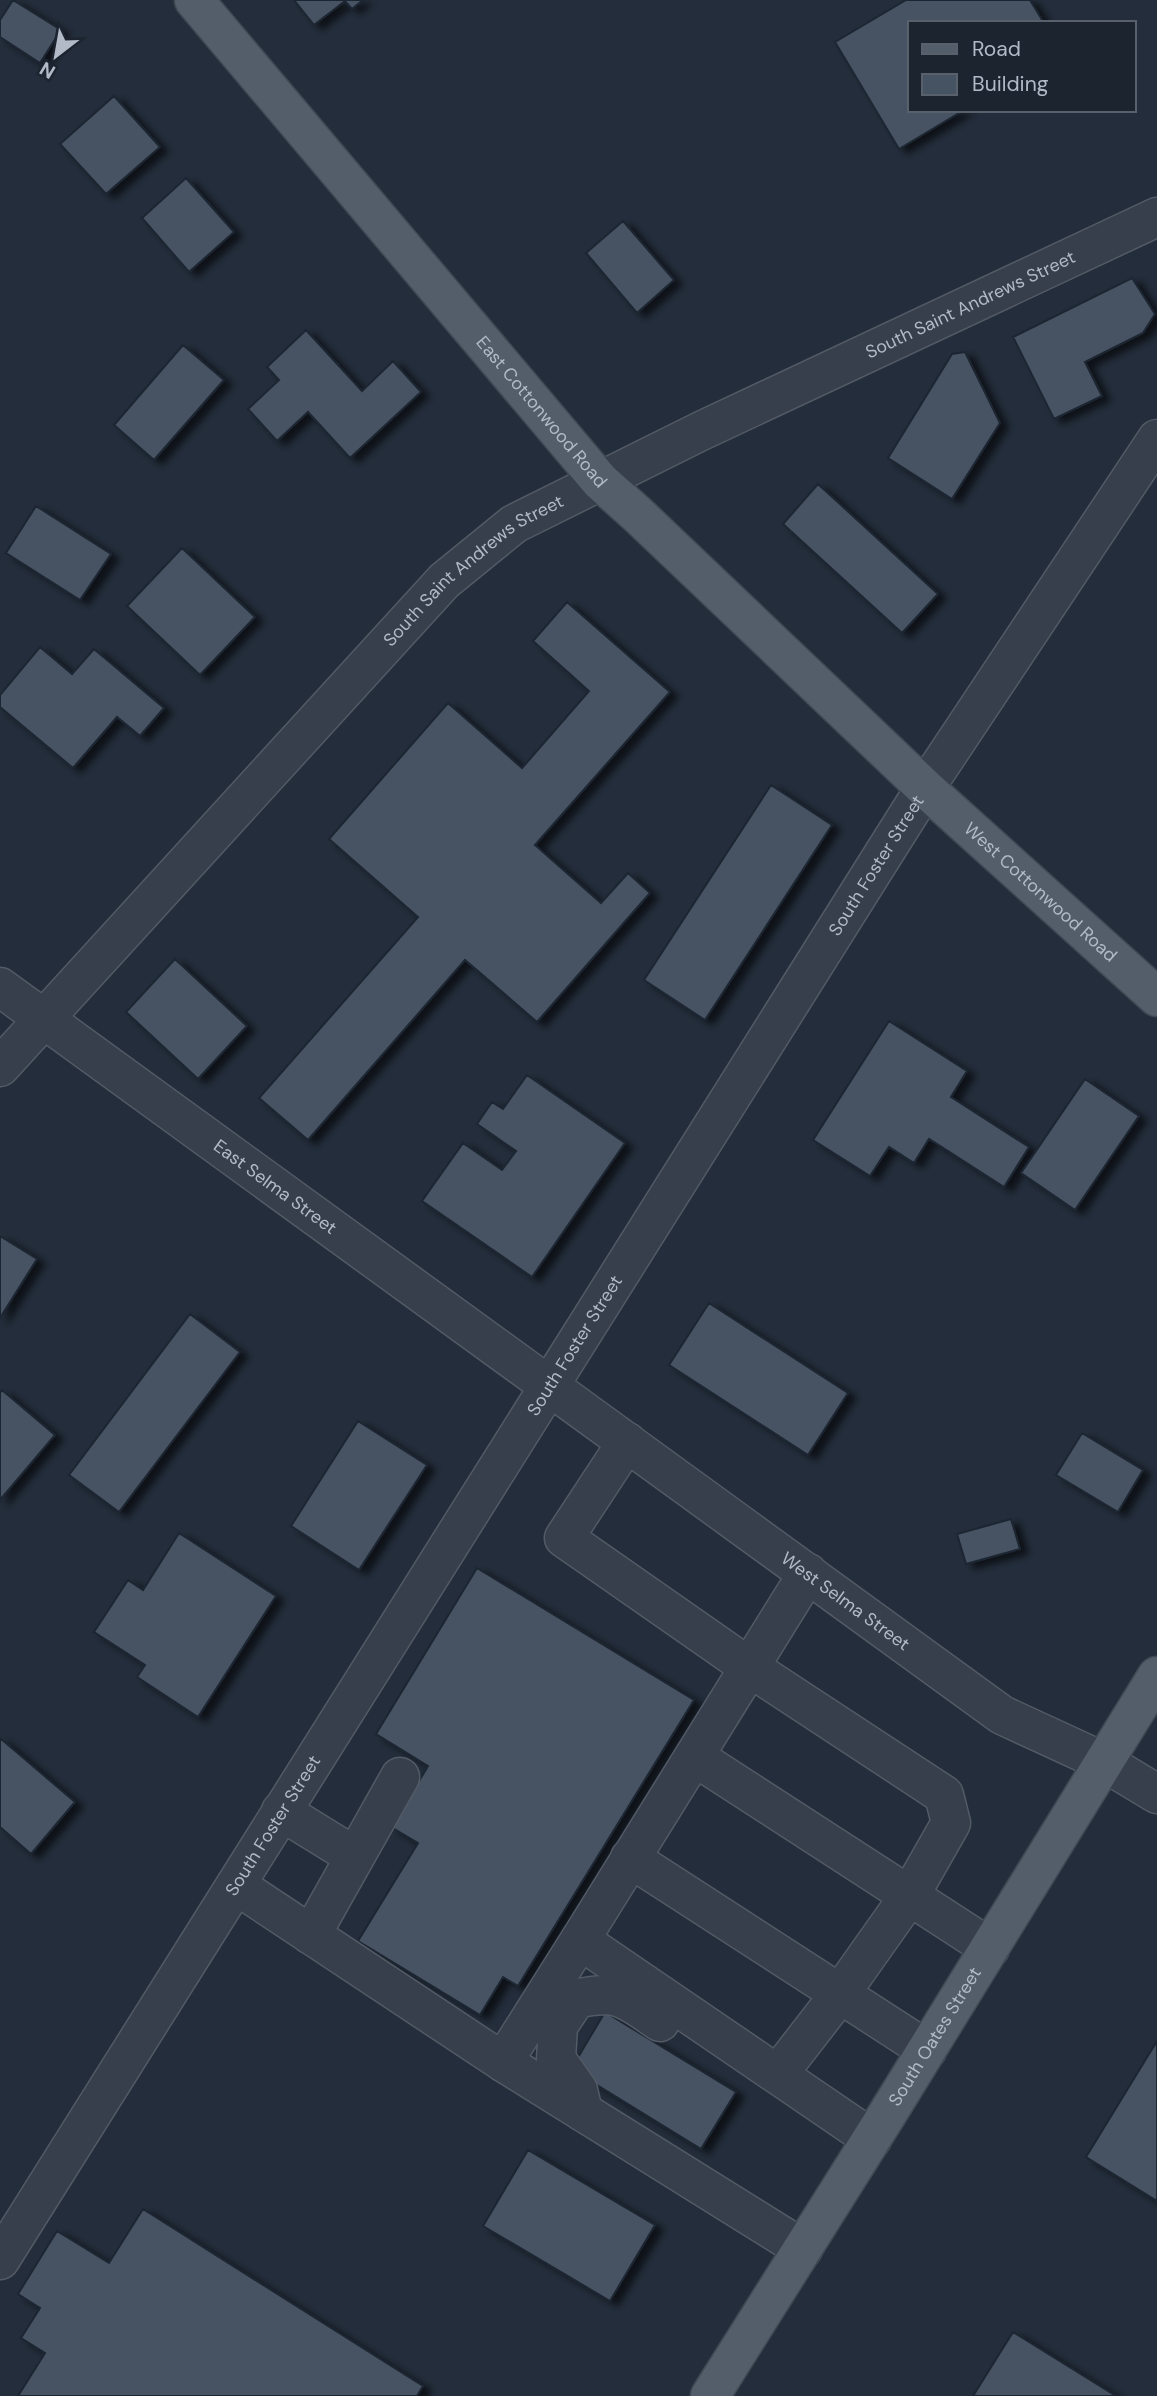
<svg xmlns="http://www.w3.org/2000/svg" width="1157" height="2396" viewBox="0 0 1157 2396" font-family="'DM Sans',sans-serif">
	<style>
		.building { fill: #465362; stroke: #1e2632; stroke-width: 2; filter: url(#shadow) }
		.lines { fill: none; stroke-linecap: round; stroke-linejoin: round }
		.minor-casing { stroke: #525a66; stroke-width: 41 }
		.major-casing { stroke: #404854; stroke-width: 41 }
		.minor { stroke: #363f4b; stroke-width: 38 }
		.major { stroke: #545e6b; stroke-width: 38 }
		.labels { text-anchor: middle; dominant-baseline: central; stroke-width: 6; stroke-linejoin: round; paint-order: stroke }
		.street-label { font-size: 18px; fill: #b2bac7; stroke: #1c2430 }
	</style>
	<defs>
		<filter id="shadow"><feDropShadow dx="8" dy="4.5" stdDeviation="3.5" flood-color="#0009"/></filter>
	</defs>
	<rect width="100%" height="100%" fill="#232d3b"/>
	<path class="building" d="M13,0L61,30L40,63L0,37V20Z
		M294,0H363L352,9L345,1L314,25Z
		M906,0H1030L1044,23H910V110H964L899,149L835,42Z
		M114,96L160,147L106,194L60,144Z
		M186,178L234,232L189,272L142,218Z
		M623,221L674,280L637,313L586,253Z
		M1132,278L1155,314L1143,333L1085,362L1102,396L1054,419L1013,337Z
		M306,330L362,391L393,361L421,392L350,458L308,412L277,441L248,409L279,380L267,367Z
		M183,345L224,380L154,460L114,425Z
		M965,352L1000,423L952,499L888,458L952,354Z
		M818,484L938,594L902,633L783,524Z
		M36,506L111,554L80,600L6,553Z
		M182,548L255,617L200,675L127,606Z
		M567,602L670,692L535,845L601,903L628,873L650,893L537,1022L465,960L308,1140L259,1098L418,917L329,839L448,703L522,768L589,691L533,641Z
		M40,647L72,674L94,649L164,708L140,736L117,717L73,768L0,707V695Z
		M771,785L832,825L705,1020L644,980Z
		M175,959L247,1026L198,1079L126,1012Z
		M889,1021L967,1071L951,1097L1029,1147L1004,1187L929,1139L914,1163L889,1147L870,1176L813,1140Z
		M527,1075L625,1143L532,1277L422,1201L463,1143L502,1170L516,1151L477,1124L492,1102L503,1109Z
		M1085,1079L1139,1116L1075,1210L1021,1173Z
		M0,1236L37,1259L0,1318Z
		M709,1303L848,1393L808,1455L669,1365Z
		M190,1314L240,1352L119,1512L69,1475Z
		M2,1390L55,1435L0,1500V1393Z
		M358,1421L427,1465L359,1570L291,1526Z
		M1082,1433L1143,1470L1118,1512L1056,1475Z
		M1011,1519L1020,1549L966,1564L957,1534Z
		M179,1533L276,1596L198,1717L137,1677L145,1665L94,1632L128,1580L143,1590Z
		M477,1568L694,1700L518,1986L503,1977L480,2015L358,1941L418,1843L391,1827L428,1766L376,1734Z
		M0,1738L75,1802L31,1854L0,1827Z
		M605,2012L736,2092L701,2149L571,2069Z
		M1157,2041V2201L1086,2157Z
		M528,2150L655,2225L610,2301L483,2226Z
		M143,2209L423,2386L417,2396H18L45,2353L21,2338L40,2308L18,2294L57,2231L109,2263Z
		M1013,2332L1116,2396H973Z"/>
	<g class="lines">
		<g class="minor-casing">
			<g id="minor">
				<path id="s1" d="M0,987L1002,1715L1104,1762L1157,1794"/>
				<path id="s2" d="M0,1067L444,581L514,524L701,431L1157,217"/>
				<path d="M627,1442L564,1538L749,1667L944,1795L951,1823L910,1895L840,1994L778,2074"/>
				<path d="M808,1573L580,1940L872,2139"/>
				<path d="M695,1757L990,1948"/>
				<path d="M281,1811L354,1856"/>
				<path d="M630,1858L927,2050"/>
				<path d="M236,1885L503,2062L803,2249"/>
				<path d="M311,1935L400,1777"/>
				<path d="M503,2062L580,1940"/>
				<path d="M583,2112L578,2090L556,2059L558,2026L576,1999C619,1989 626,1999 660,2022"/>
				<path id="s3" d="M0,2260L925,788L1157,439"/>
			</g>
		</g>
		<g class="major-casing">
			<g id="major">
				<path id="s4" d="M194,0L600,481L637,514L925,788L1157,997"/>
				<path id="s5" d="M710,2396L886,2116L1157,1676"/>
			</g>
		</g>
		<use href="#minor" class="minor"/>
		<use href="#major" class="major"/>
	</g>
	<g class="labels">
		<g class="street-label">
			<text stroke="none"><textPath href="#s2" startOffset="1255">South Saint Andrews Street</textPath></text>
			<text stroke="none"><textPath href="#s4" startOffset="539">East Cottonwood Road</textPath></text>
			<text stroke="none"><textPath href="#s2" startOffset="688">South Saint Andrews Street</textPath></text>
			<text stroke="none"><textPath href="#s3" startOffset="1647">South Foster Street</textPath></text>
			<text stroke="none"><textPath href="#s4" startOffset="1232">West Cottonwood Road</textPath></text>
			<text stroke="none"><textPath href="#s1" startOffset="340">East Selma Street</textPath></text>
			<text stroke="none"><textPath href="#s3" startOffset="1080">South Foster Street</textPath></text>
			<text stroke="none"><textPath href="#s1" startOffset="1045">West Selma Street</textPath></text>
			<text stroke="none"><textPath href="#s3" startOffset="513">South Foster Street</textPath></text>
			<text stroke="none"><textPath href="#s5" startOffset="424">South Oates Street</textPath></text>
		</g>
	</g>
	<rect x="908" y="21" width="228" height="91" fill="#1c2430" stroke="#58606c" stroke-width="2"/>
	<rect x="922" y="44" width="35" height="10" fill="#545e6b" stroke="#58606c" stroke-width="2"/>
	<text x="972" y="56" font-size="21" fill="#b2bac7">Road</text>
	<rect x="922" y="74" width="35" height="21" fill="#465362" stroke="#58606c" stroke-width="2"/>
	<text x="972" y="91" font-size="21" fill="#b2bac7">Building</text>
	<g transform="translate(56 56) rotate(211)" stroke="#1c2430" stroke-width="5" paint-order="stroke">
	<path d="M0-5L12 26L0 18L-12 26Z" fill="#b2bac7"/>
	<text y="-10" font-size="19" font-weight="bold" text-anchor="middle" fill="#b2bac7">N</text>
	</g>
</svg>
